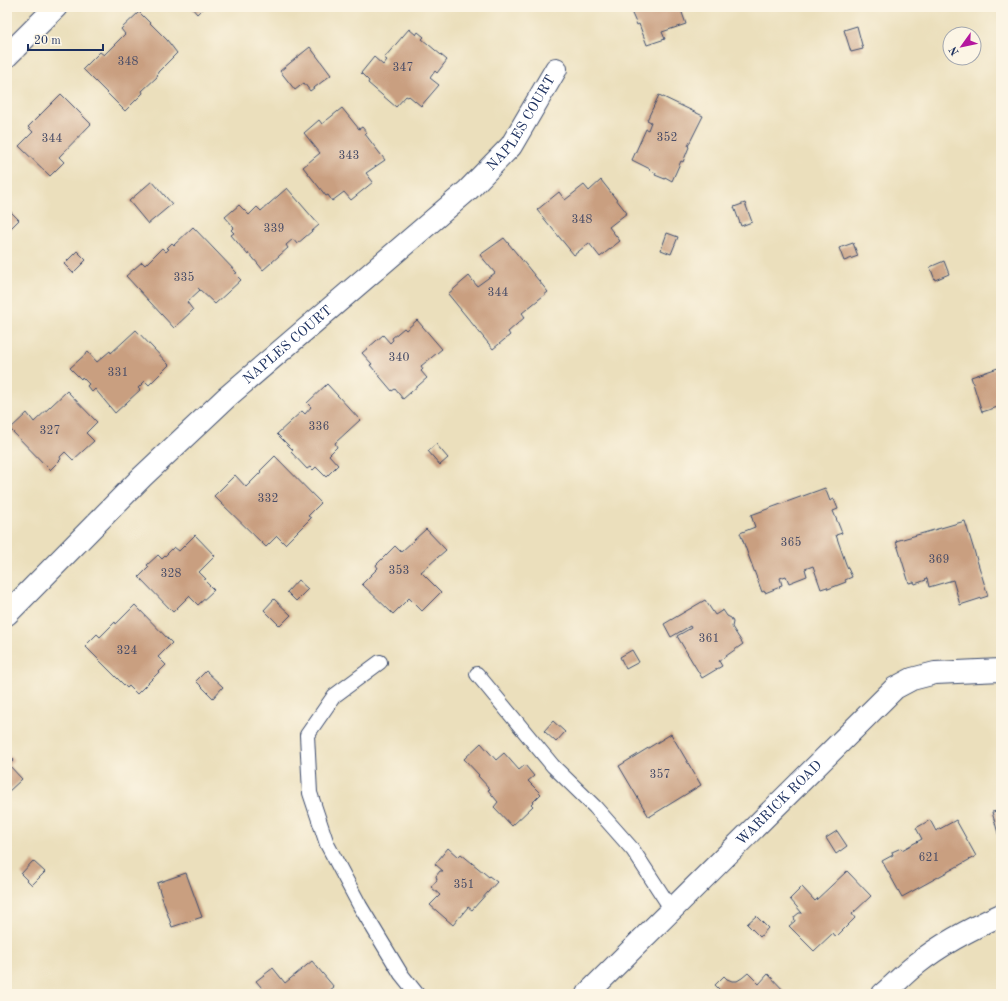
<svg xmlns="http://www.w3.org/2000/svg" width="1008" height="1001" viewBox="0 0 1008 1001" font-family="'Old Standard TT',serif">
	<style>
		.building { fill: #c99f80 }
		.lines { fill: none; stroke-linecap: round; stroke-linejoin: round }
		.lane-casing { stroke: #3a496c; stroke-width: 16 }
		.street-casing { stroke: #3a496c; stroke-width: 24 }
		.lane { stroke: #fff; stroke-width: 14 }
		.street { stroke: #fff; stroke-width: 22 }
		.labels { text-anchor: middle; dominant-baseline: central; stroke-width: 3; stroke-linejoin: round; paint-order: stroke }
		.number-label { font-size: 12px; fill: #464b66 }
		.street-label { font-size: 14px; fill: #1b2f5e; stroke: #fcf5e5 }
	</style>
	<rect width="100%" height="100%" fill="#fcf5e5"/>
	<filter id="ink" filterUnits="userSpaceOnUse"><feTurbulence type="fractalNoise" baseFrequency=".025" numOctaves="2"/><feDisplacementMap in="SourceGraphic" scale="8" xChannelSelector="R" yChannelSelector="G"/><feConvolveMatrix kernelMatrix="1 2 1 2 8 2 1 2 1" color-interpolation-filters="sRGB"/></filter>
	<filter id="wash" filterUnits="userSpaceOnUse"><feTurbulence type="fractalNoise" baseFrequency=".012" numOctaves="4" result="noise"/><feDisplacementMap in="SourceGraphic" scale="16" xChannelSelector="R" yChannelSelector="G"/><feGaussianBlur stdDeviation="0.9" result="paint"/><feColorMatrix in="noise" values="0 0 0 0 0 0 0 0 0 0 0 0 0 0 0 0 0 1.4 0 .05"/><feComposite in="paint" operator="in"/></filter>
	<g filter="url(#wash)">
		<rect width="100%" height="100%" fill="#ebdfbc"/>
		<g id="blocks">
			<path class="building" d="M191,7H204L197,14Z
				M629,7H680L686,24L662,32L665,39L647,45L639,24L637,25Z
				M139,12L167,40L177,53L158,72L157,77L142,91L143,93L125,111L83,69L100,52L104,55L125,34L121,29Z
				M857,26L863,49L851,52L844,30Z
				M409,29L416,35L418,32L424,37L422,39L447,60L437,73L435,71L430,78L439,85L421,106L409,96L408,97L406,96L396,107L368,83L369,81L361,73L374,57L383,65L387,60L384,58Z
				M310,47L331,75L310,91L304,83L295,90L280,71Z
				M61,94L91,124L59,157L64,162L50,176L19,146L33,132L28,127Z
				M659,95L703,116L688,146L689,147L683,162L681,161L672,181L665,177V179L655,175L656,173L649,170L650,169L632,160L646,129L648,130L651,122L647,120Z
				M342,108L359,129L362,127L367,133L365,134L385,160L366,173L373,182L351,200L344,192L332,201L328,195L326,196L303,167L320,153L304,133L319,120L322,124Z
				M601,180L627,213L609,227L620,241L600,257L589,243L574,255L537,210L559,192L565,200L584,185L589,191Z
				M152,181L172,204L148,224L129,201Z
				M287,188L319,225L297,244L293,239L286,245L288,248L263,270L249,253L248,255L231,235L234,233L231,230L234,227L225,217L239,205L249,215L257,207L261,211Z
				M745,203L752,222L741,226L734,207Z
				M7,208L19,220L7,232Z
				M193,227L237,273L235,274L241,280L215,304L198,288L200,290L187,302L193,310L174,328L126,276L142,262L145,265L162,248L166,252L169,249L167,248L172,243L174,245Z
				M667,233L678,237L671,254L661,250Z
				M504,238L548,292L522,313L525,317L508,332L510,335L493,349L448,294L469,276L477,286L495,273L480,255Z
				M853,243L858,256L844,261L839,248Z
				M77,251L86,260L73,273L64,264Z
				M944,261L949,274L935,280L930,267Z
				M417,320L442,349L421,366L423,369L421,371L427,378L403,399L395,389L392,391L370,365L372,364L362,353L383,335L390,343L393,340L392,338L404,328L406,330Z
				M136,330L169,365L149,385L145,381L138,388L140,390L115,413L95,389L92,392L87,386L89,384L82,377L81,379L70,368L88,352L97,362L110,351L111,353Z
				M1001,367V406L982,412L971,377Z
				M327,384L360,420L335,443L337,447L329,455L338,465L326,477L316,467L313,470L310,467L307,469L291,452L293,450L277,434L302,411L305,414L311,407L307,403Z
				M67,391L97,422L86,433L94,441L73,460L65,452L60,457L61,459L50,470L10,429L27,413L34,422Z
				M436,444L448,458L440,465L428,451Z
				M275,456L321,503L308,516L311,518L285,544L277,536L266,547L214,496L235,475L246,487L261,472L260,471Z
				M825,488L830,501L834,499L838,509L833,511L842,533L836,535L846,564L852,577L845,580L846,582L828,589L827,587L821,589L813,566L805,569L807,576L789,583L786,576L780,578L782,585L779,586L780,587L765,593L764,591L762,592L740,533L755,527L751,515Z
				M965,521L988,596L960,605L953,580L929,587L927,578L925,579L926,580L915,584L914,582L909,583L896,541Z
				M426,529L446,550L421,572L441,592L422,611L409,598L393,614L362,584L378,568L376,565L395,546L401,552Z
				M195,535L215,556L199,572L206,579L204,580L214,590L198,605L189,596L173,612L139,577L149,567L147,565L158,555L162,559L174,547L179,551Z
				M298,580L308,589L296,601L287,592Z
				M274,599L291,615L280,626L264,610Z
				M705,600L715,615L723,610L727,616L731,618L733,622L732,627L743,644L719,661L722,666L702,678L677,636L691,628L690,626L671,637L664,624Z
				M135,605L172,643L158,657L166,665L137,694L129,686L127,688L85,646L97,634L100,637L115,622L116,624Z
				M632,650L639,662L626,669L620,657Z
				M206,671L223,687L213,698L196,681Z
				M553,721L565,732L556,742L544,731Z
				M671,734L701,785L649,817L619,766Z
				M481,743L496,760L504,753L519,770L525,765L534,776L528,781L541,794L531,804L533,806L512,826L494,807L498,802L488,790L490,789L478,776L479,775L464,759Z
				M7,754L14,760L9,765L22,779L7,793Z
				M1001,807V844L992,812L998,811V808Z
				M930,820L936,831L956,820L976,856L902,897L882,861L893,855L892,852L901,848L902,850L922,839L916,828Z
				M837,831L847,846L836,854L826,838Z
				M448,848L458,857L461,854L489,877V876L497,882L472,910L468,907L453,925L430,905L440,895L431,887L437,880L436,876L440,871H443L435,864Z
				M33,861L45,872L32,885L21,874Z
				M847,871L871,896L852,914L855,918L836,937L833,933L814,951L789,926L795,921L794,917L799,913H802L790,899L802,887L815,901Z
				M186,873L202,917L172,927L157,883Z
				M756,916L768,928L760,937L747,924Z
				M312,961L334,987L325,994H267L256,981L273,968L285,983Z
				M748,973L759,984L768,974L787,994H724L715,985L724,976L727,979L732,981H737L742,978Z"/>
		</g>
	</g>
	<g filter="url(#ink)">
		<use href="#blocks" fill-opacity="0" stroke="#3a496c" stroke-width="1"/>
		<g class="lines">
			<g class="lane-casing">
				<path id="lane" d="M380,662L334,696L307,735L310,793L327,844L360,906L401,974L417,994
					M477,674L553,766L595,807L633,850L672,910"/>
			</g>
			<g class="street-casing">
				<g id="street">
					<path d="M7,56L56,7"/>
					<path id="s1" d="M7,614L142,477L227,397L468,190L511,146L556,69"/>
					<path id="s2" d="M587,994L895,688L912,679L935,673L1001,670"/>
					<path d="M883,994C895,984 906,972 918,963C943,943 972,928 1001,915"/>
				</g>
			</g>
			<use href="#lane" class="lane"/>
			<use href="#street" class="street"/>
		</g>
	</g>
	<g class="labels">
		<g class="number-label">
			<text x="128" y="62">348</text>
			<text x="403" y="68">347</text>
			<text x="667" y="138">352</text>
			<text x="52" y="139">344</text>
			<text x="349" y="156">343</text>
			<text x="582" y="220">348</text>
			<text x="274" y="229">339</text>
			<text x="184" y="278">335</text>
			<text x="498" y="293">344</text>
			<text x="399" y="358">340</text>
			<text x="118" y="373">331</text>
			<text x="319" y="427">336</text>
			<text x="50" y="431">327</text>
			<text x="268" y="499">332</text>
			<text x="791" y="543">365</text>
			<text x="939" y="560">369</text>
			<text x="399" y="571">353</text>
			<text x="171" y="574">328</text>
			<text x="709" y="639">361</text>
			<text x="127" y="651">324</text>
			<text x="660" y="775">357</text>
			<text x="929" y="858">621</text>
			<text x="464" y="885">351</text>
		</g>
		<g class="street-label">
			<text stroke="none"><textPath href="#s1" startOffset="713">NAPLES COURT</textPath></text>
			<text stroke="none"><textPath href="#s1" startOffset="389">NAPLES COURT</textPath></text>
			<text stroke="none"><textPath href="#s2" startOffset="271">WARRICK ROAD</textPath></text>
		</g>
	</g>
	<rect width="1008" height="1001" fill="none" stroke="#fcf5e5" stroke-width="24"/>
	<g transform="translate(962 46) rotate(237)"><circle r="19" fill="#fcf5e5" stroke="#a2a6af"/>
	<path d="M0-3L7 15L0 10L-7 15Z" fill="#b5179e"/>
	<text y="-6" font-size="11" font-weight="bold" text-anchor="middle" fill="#1b2f5e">N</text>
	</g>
	<path d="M28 44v6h75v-6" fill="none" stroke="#1b2f5e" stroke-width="2"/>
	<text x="34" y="44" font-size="12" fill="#1b2f5e" stroke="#fcf5e5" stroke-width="3" paint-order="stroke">20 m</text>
</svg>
